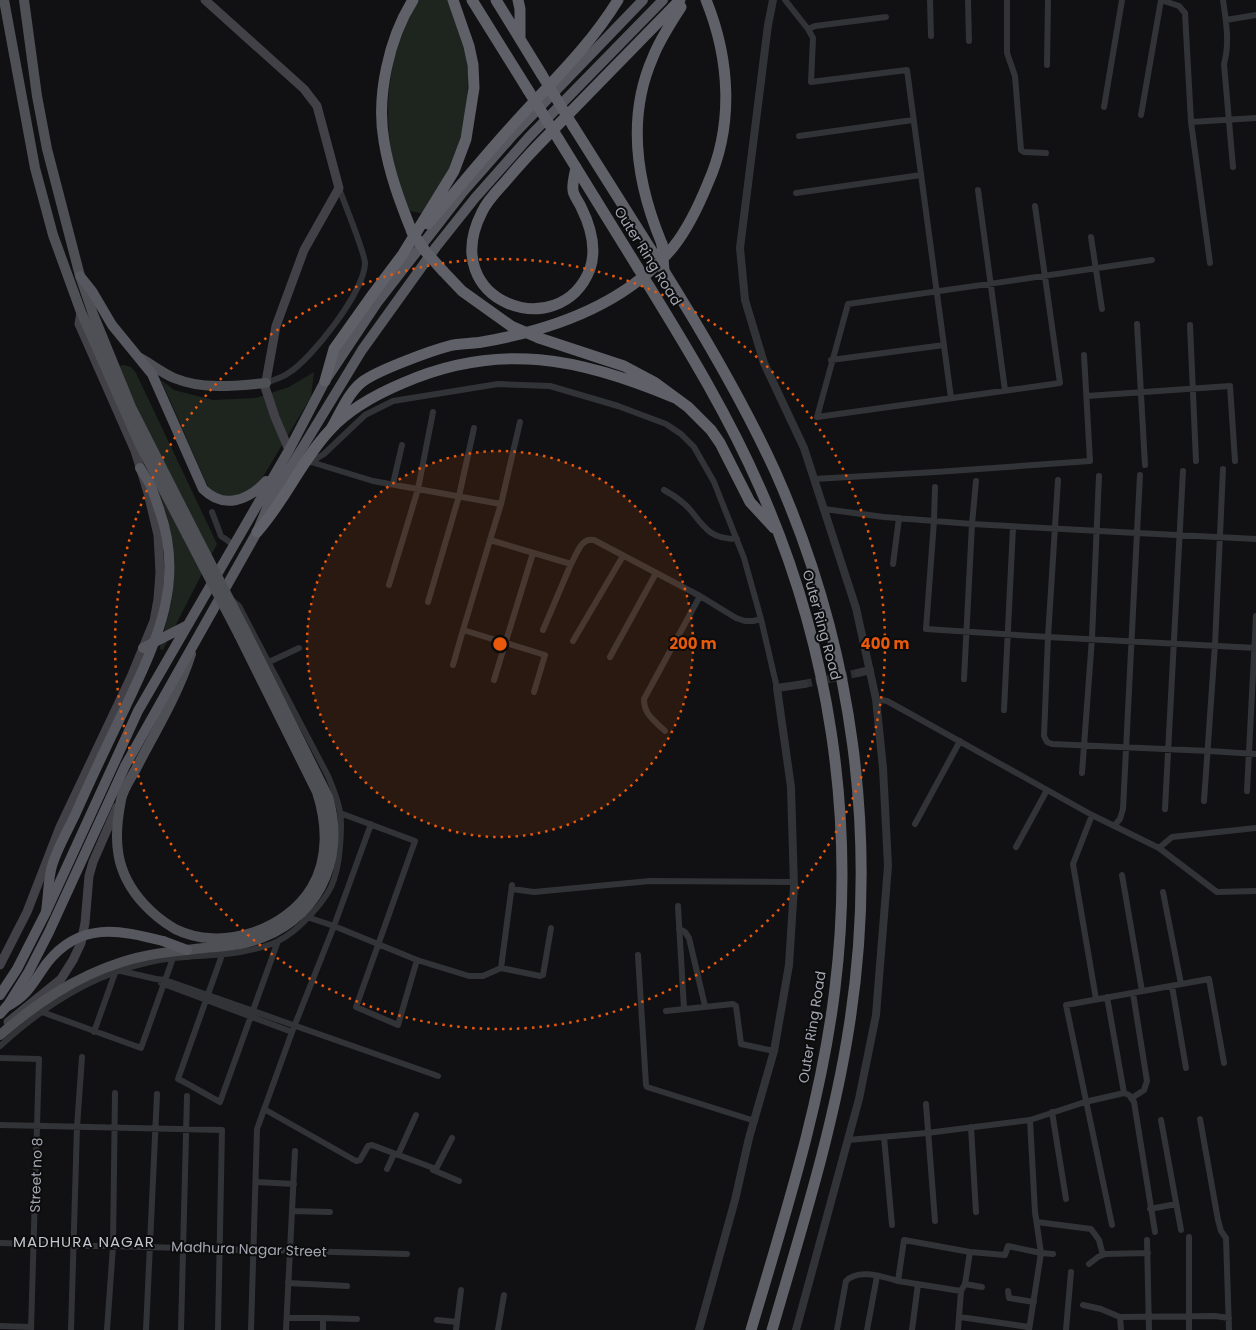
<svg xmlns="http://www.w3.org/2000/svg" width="1256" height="1330" viewBox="0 0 1256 1330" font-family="Poppins,sans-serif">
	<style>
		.green { fill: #1e251f }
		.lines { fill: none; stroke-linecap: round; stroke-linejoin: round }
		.tertiary-tunnel { stroke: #2e2f33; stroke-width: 8; stroke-dasharray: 8 4; stroke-linecap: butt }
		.minor { stroke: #323337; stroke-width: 6 }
		.tertiary { stroke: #323337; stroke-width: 8 }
		.secondary { stroke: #414147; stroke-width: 9 }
		.primary { stroke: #4f4f56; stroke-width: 10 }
		.trunk { stroke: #57585f; stroke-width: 10 }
		.motorway { stroke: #5f6068; stroke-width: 11 }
		.primary-bridge { stroke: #4f4f56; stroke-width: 10 }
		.trunk-bridge { stroke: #57585f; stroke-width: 10 }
		.motorway-bridge { stroke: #5f6068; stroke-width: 11 }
		.ring { fill: none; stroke: #e8590c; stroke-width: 2.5; stroke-dasharray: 2.5 5 }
		.labels { text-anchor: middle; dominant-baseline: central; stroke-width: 4; stroke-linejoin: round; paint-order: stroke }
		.street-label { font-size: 14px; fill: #a3a6b2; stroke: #0c0c0d }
		.neighbourhood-label { font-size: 15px; letter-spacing: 1px; fill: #c4c6cf; stroke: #0c0c0d }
		.centre { fill: #e8590c; stroke: #0c0c0d; stroke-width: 2.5 }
		.ring-label { font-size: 15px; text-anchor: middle; font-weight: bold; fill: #e8590c; stroke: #0c0c0d; stroke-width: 4; stroke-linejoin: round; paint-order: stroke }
	</style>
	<rect width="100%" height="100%" fill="#111113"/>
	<path class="green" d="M419,0H448L465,49L468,74L467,114L455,158L425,214L410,211C379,143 380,65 419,0Z
		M123,365L131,367L136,373L217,544L163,650L160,649V647L172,600L174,566L167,517L102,371Z
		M314,372L311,397L264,475C249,495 236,500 211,492L204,478L161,380L174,390L213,400L256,398L289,387Z"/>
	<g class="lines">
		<path class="tertiary-tunnel" d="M804,684L858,673"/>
		<path class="minor" d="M785,0L808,29L813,38L811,82L907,70L951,398
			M930,0L931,36
			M968,0L969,41
			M1007,0V53L1015,76L1021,150L1024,152L1046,153
			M1161,0L1179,6L1185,13L1191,122L1210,263
			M1223,0C1226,21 1230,43 1224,64L1233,167
			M1226,20L1256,15
			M808,29L815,26L886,17
			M1047,65L1048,0
			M1104,107L1122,0
			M1141,115L1161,0
			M1191,122L1256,118
			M799,136L913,120
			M978,190L1005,390
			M796,193L921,175
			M1035,206L1060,383L817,417L848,304C949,290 1051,275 1152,260
			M1091,237L1102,309
			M1137,324L1145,465
			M1190,325L1196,461
			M831,360L944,345
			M266,383C273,380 281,378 287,374C312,359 363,293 365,264C366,255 343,200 339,188
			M1087,396L1230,386L1235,461
			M311,462L373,481L501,504L490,540L571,564C577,554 581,537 594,540L700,596L736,618L745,621H753L761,619
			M306,463L311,462L324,454L365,415L393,401L498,384L550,386L618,406L666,424L681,434L694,447L714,482L744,558L761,619L777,688
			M1140,475L1137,533L1256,539
			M814,479L936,472L1090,461L1084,355
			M1058,480L1048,637L1044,736L1047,742L1052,744L1209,751L1256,754
			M976,481L972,524L1137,533L1123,809L1120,819L1114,826
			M393,484L402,445
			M935,487L934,521L926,629L1048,637L1256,648
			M664,490C675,496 684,502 692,512C706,530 712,539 737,539
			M501,504L520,422
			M824,509L884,517L972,524L964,679
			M212,512L221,536L234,545
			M490,540L463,630L545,655L534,692
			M893,564L899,518
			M389,585L418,489L433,412
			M428,602L459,496L474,428
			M543,630L571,564
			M573,641L623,556
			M610,657L656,573
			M269,662L299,648
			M453,665L463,630
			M494,680L533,553
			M876,699L887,701L898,707L1092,815L1159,848L1217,892L1256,891
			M1004,710L1013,527
			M665,731C654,720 644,715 644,699L700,596
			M1082,773L1092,638L1099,476
			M1247,791L1256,616
			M1204,801L1215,645L1223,469
			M1165,809L1183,471
			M340,813L415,841L356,1007L398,1025L417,960
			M1092,815L1073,864L1096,999
			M915,824L960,741
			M1016,847L1047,790
			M1159,848L1172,837L1256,828
			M1122,875L1142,991
			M512,889L534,892L650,881L794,882
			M1163,892L1181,984
			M678,906L684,1009
			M307,917L334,926L417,960L469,976H483L501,968L512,885
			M679,929L685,932L689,938L705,1006
			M222,955L178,1079C193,1086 206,1095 220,1102L278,941
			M638,955L646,1085L647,1087L755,1121
			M501,968L540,976L543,975L551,928
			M121,971L156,979L165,980L438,1076
			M161,983L292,1032
			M1172,986L1186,1068
			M1107,997L1124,1093
			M666,1011L733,1004L736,1006L741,1044L774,1051
			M42,1012L141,1048L173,958
			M94,1032L115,973
			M0,1046C35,1014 76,985 122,970C139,964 156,960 174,958C197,955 222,956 245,951C256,949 269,946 278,941C297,932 322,905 331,887C337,874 339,860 340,846C341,835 342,824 340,812C338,800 333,788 328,776L239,606L232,600
			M0,1058L39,1059L31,1330
			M1132,1098L1144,1090L1147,1081L1133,993
			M926,1104L935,1221
			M264,1109L356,1161L360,1160L368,1146L372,1145L436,1169L452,1138
			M1052,1112L1066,1199
			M1200,1119L1218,1220L1221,1231L1226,1238L1229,1330
			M1161,1120L1181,1230
			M0,1125L222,1130L218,1330
			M971,1127L976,1212
			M884,1137L892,1225
			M848,1140L927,1133L1030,1120L1085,1102L1124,1093L1129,1095L1134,1102L1155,1232
			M398,1155L416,1115
			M387,1169L394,1154
			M433,1170L459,1181
			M256,1182L294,1184
			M1150,1209L1176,1204
			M292,1211L330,1212
			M1037,1222L1091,1229L1099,1240L1103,1255
			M1112,1225L1066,1005L1209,979L1224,1063
			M1189,1237V1330
			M1147,1240L1149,1330
			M0,1243L407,1254
			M1089,1264L1098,1257L1105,1254L1148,1253
			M898,1281L961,1291
			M288,1283L347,1286
			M965,1284L982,1287
			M1008,1291L1009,1298L1034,1302
			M1083,1305L1101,1309L1120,1317
			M960,1317L1029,1327
			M287,1318H323V1330
			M323,1318L357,1319
			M437,1320L457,1322
			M0,1326L31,1327
			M71,1330L77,1127L82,1057
			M107,1330L113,1246L115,1093
			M146,1330L157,1094
			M181,1330L187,1096
			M251,1330L257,1129L292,1032L334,926L371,824
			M286,1330L295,1151
			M456,1330L461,1290
			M498,1330L504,1295
			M837,1330L846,1281C859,1268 883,1277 898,1281L904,1240L970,1252L1005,1255L1008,1246L1041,1253L1053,1254
			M867,1330L877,1276
			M912,1330L918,1284
			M958,1330L961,1291L965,1284L970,1252
			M1029,1330L1041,1253L1035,1212L1030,1120
			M1066,1330L1071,1272
			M1121,1330L1120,1317L1215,1316L1229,1318"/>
		<path class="tertiary" d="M773,0L768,25L740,248L745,300L764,363L804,448L856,608L876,699L883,768L888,866L876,1015L859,1099L796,1330
			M858,673L870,670
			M699,1330L735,1200L749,1138L774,1051L789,965L794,887L791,787L777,688L804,684"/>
		<path class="secondary" d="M205,0L304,89L317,106L339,188L304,250L276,326L265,387L275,417L289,450
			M0,965L27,912L60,827L131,677L154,621L158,599L160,572L158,535L148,493L135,451L79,324L81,312
			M8,1022L61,979L73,960L81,943L85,923L89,876L93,862L117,807"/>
		<path class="primary" d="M4,0L35,168L53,235L81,312L139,443L187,535
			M24,0L37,96L47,149L80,276L93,314L131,407L194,531
			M140,358C151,364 162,373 174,378C203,390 235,386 266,383
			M191,654C179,692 158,727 139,763C134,774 123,788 121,800C113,840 115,872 143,903C152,913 163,922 175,929C221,952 286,931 312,887C329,858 327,823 317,792L239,635
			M0,1035C37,1003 75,977 122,962C149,953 177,951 204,948C219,947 235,946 249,942C316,924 347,862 328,797L246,632"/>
		<path class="trunk" d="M80,276L92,291L112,325L152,374L203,489C224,510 249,500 266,481
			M140,468L151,486L159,509
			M143,648L186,626
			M163,941L187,950
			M0,995L17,969L46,912L138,711L289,450L325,381L377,303L463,192L514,134L643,0
			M0,1014L8,1005L28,973L49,932L125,766L257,532L270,501L362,350L436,247L475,198L529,137L663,0"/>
		<path class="motorway" d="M472,0L528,90
			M496,0L542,75
			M518,0L520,9V38
			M573,126L653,253
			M559,140L638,268
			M576,167C575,174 572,183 573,190C573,195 579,202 581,207C590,225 597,248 590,269C560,346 436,302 482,212C487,201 496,192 505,182C520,164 536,147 553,130C596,86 638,43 680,0
			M428,224C455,192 482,159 510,128C548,85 588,49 618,0
			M412,232C400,202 389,173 384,141C376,96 389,38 413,0
			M662,244C637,184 626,118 653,57C660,39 671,23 681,7
			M443,271L462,291L511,326
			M664,271C704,335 743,401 775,471C853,646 879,838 849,1027C833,1130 801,1230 772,1330
			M649,286C689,351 729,417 760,488C829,644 856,818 835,988C821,1105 784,1218 751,1330
			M539,338L624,366L654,382L688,407L711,430L720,443L750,502L774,528
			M325,381L334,349L373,294L403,254L454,171L466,139L474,88L473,65L469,46L453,0
			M331,429C340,414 348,393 362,382C376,371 430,351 449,346C460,343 471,344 482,342C553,330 627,304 674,246C689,227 699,205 708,183C734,125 730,59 706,0
			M257,532C285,501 301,461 330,430C349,409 377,394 403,383C499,341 581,358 675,398"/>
		<path class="primary-bridge" d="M194,531L246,632
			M187,535L239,635"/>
		<path class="trunk-bridge" d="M46,912C48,898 48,884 51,870C54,854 68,830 75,815C91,779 108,743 125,708C156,642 186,583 159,509
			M6,1007C29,995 33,982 47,963C80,921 119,930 163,941"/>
		<path class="motorway-bridge" d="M542,75L573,126
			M528,90L559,140
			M412,232L426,252L443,271
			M662,244L664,271
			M638,268L649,286
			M511,326L539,338"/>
	</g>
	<circle cx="500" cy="644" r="193" fill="#e8590c" fill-opacity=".12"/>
	<g class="ring">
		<circle cx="500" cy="644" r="193"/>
		<circle cx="500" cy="644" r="385"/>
	</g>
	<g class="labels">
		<g class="street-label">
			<text transform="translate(648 256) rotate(58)">Outer Ring Road</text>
			<text transform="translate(822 625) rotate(75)">Outer Ring Road</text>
			<text transform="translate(812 1027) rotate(-81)">Outer Ring Road</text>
			<text transform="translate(36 1175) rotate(-88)">Street no 8</text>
			<text transform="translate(249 1249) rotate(2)">Madhura Nagar Street</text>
		</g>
		<g class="neighbourhood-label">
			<text x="84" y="1241">MADHURA NAGAR</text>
		</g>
	</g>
	<circle cx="500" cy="644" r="8" class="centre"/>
	<g class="ring-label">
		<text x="693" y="649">200 m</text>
		<text x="885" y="649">400 m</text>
	</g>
</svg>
